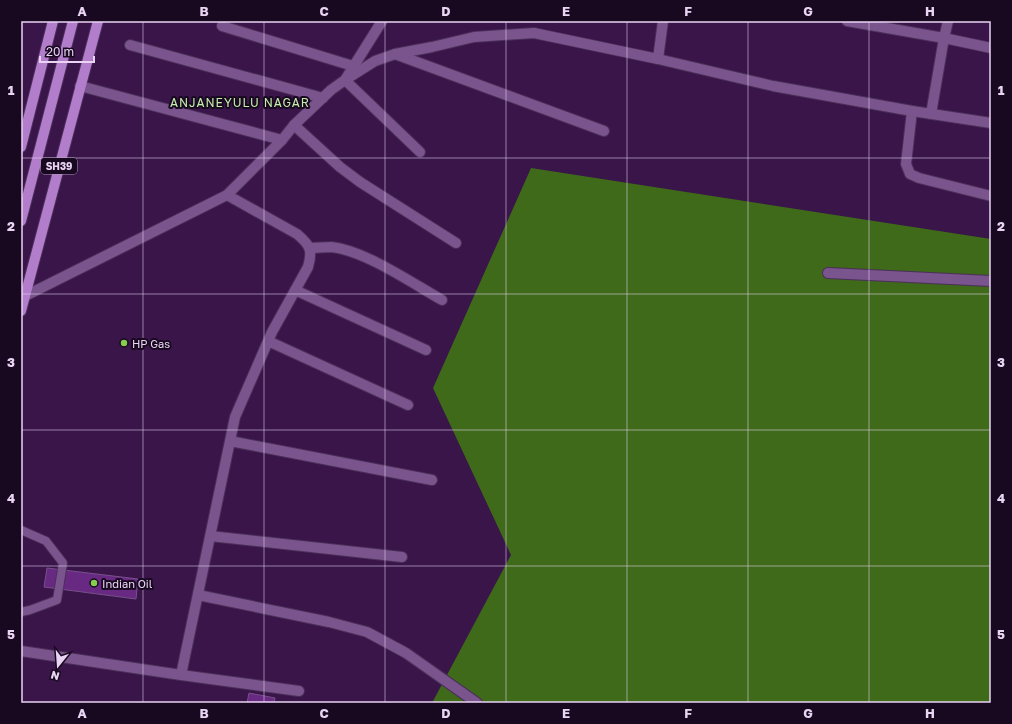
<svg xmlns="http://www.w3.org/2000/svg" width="1012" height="724" viewBox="0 0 1012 724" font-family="'Golos Text',sans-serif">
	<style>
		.forest { fill: #3e6a19 }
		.building { fill: #682983; stroke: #765089 }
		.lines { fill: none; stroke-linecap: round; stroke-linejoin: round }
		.service-casing { stroke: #4b2f59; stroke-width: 10 }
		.minor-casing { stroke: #4b2f59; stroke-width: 12 }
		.tertiary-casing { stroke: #4b2f59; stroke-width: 12 }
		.primary-casing { stroke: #4b2f59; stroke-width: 12 }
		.service { stroke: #7a548d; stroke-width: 8 }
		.minor { stroke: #7a548d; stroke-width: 10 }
		.tertiary { stroke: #7a548d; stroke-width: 10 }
		.primary { stroke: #b27ecc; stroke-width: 10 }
		.grid { fill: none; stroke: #e9d4f4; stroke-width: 1; stroke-opacity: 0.55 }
		.poi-dot { fill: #85cf4d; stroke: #190920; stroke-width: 1.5 }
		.labels { text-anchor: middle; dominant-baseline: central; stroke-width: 4; stroke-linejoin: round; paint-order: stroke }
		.shield { fill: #190920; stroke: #ab97b4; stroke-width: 1 }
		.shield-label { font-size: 10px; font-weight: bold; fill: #e9d4f4 }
		.poi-label { font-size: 11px; fill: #e9d4f4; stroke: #190920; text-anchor: start }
		.neighbourhood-label { font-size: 12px; letter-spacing: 1px; fill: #c3edaa; stroke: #190920 }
		.neatline { fill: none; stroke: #e9d4f4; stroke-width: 1.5 }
		.grid-label { font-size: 13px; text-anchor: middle; font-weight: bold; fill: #e9d4f4 }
	</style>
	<rect width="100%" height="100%" fill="#391549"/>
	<path class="forest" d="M531,168L991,239V703H432L511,555L433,388Z"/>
	<path class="building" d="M47,568L138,579L136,599L44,587Z
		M249,693L275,698L274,703H247Z"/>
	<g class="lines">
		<g class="service-casing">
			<path id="service" d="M21,530L46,541L63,563L57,600L30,610L21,612"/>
		</g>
		<g class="minor-casing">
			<path id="minor" d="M382,21L345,80L420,152
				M847,21L944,38L991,48
				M222,26L353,66
				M130,45L323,98
				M395,54L604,131
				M658,59L663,21
				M80,86L282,140
				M912,111L906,164L910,174L919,178L991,196
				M931,114L944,38L948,21
				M294,125L340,167L360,182L456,243
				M310,248C317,248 324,247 331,247C364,250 412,283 442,300
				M828,273L991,281
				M295,290L426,350
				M268,341L408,405
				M230,441L432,480
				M210,536L402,557
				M198,595L329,622L367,632L406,653L477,703
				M21,651L181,675L235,417L272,332L308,267C313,250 310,245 297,234L227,195
				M181,675L299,691"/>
		</g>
		<g class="tertiary-casing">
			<path id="tertiary" d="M25,296L227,195L282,140L294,125L331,90L345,80L375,61L395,54L432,47L474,37L534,33L658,59L773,86L912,111L991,123"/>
		</g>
		<g class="primary-casing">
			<path id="primary" d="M21,147L53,21
				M21,221L73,21
				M21,311L98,21"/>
		</g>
		<use href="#service" class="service"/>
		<use href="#minor" class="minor"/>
		<use href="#tertiary" class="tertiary"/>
		<use href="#primary" class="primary"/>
	</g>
	<path class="grid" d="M143,21V703M264,21V703M385,21V703M506,21V703M627,21V703M748,21V703M869,21V703M21,158H991M21,294H991M21,430H991M21,566H991"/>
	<g class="poi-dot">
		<circle cx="124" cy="343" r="4"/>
		<circle cx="94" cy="583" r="4"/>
	</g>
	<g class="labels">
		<rect class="shield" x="41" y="158" width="36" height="16" rx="3"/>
		<g class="shield-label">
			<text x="59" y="166">SH39</text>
		</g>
		<g class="poi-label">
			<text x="132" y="343">HP Gas</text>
			<text x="102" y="583">Indian Oil</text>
		</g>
		<g class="neighbourhood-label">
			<text x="240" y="102">ANJANEYULU NAGAR</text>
		</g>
	</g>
	<rect width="1012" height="724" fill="none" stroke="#190920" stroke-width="44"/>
	<g transform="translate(58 666) rotate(197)" stroke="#190920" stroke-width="3" paint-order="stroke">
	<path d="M0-3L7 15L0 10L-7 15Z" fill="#e9d4f4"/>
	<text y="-6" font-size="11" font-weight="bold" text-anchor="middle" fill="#e9d4f4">N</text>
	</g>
	<path d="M40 56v6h54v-6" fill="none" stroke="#e9d4f4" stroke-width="2"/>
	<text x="46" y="56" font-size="12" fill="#e9d4f4" stroke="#190920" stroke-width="3" paint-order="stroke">20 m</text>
	<rect x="22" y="22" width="968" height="680" class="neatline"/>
	<g class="grid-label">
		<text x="82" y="16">A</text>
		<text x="204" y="16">B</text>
		<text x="324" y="16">C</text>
		<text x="446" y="16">D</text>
		<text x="566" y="16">E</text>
		<text x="688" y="16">F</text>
		<text x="808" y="16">G</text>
		<text x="930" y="16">H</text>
		<text x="11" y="95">1</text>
		<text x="1001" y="95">1</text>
		<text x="11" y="231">2</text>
		<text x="1001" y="231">2</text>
		<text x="11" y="367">3</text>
		<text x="1001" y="367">3</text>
		<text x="11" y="503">4</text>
		<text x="1001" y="503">4</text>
		<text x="11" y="639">5</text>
		<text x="1001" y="639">5</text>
		<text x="82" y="718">A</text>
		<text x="204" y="718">B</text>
		<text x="324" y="718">C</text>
		<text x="446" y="718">D</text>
		<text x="566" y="718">E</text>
		<text x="688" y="718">F</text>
		<text x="808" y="718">G</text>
		<text x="930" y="718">H</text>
	</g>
</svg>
